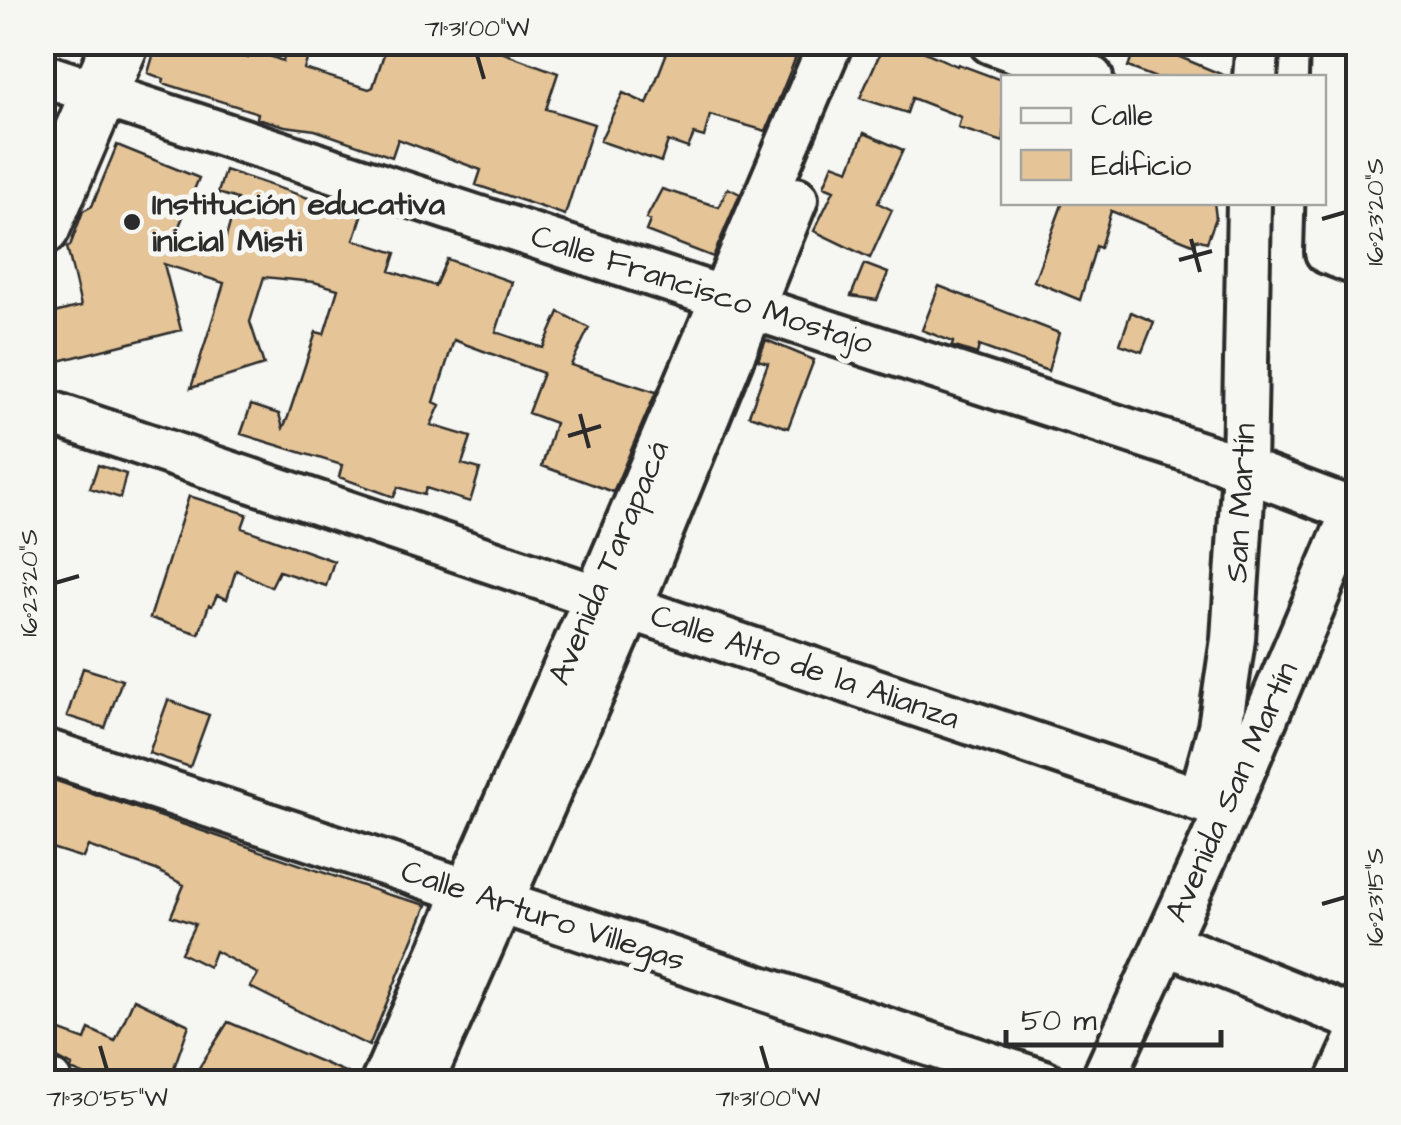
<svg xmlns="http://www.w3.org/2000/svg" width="1401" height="1125" viewBox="0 0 1401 1125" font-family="'Architects Daughter',sans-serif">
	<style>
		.building { fill: #e5c598; stroke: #2b2b2b; stroke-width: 2.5 }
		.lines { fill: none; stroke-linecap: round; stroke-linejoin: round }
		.minor-casing { stroke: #2b2b2b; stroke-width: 50 }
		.major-casing { stroke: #2b2b2b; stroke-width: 62 }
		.minor { stroke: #f6f6f2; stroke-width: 42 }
		.major { stroke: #f6f6f2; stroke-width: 55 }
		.ticks { fill: none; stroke: #2b2b2b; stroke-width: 4 }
		.poi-dot { fill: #2b2b2b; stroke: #f6f6f2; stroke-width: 4 }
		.labels { text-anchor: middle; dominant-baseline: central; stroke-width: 10; stroke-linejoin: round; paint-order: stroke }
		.poi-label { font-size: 32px; font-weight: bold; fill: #2b2b2b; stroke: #f6f6f2; text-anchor: start }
		.street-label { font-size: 32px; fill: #2b2b2b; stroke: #f6f6f2 }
		.neatline { fill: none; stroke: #2b2b2b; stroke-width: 4 }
		.ticks-label { font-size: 25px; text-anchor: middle; fill: #2b2b2b }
	</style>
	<rect width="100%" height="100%" fill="#f6f6f2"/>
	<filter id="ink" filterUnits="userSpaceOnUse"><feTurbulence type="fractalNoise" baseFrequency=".01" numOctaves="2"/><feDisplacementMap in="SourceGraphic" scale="20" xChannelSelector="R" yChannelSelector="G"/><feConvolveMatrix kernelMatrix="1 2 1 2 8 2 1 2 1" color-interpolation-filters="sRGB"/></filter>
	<g filter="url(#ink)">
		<path class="building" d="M187,42H200L248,58L251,49L283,61L289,42H292L311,48L304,69L369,89L373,87L388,42H474L558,73L546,109L594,124L565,215L476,185L481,170L398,139L392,157L315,130L285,126L257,118L258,113L163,83L164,79L148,73L156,46L184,54Z
			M671,42H802L766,131L710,115L704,137L694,134L688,148L668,141L661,162L600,141L623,93L647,104Z
			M885,42H902L957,66L958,64L1004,81V142L958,128L961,117L912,98L907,113L860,98Z
			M1137,42H1144L1230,78H1156L1128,67Z
			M864,133L903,150L878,203L892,210L870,258L814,231L834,190L824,186L833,164L849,170Z
			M117,145L199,178L175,236L222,251L237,199L218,193L225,170L362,216L354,240L396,253L390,271L435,286L447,259L512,282L496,332L543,348L559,312L589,328L571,365L656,392L613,492L542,466L555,423L528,413L543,373L454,340L434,402L440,405L431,425L471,437L462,464L480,469L470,502L426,488L424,495L398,487L394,497L339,477L342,465L241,434L251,405L279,414L283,428L288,417L316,332L324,334L338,289L314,282L264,277L250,322L264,365L191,388L224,283L164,264L181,330L55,362L43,316L81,306L67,247L70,246L83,211L92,206Z
			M728,188L740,194L713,257L646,231L650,221L646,219L662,189L719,207Z
			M1063,202H1214L1216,218L1207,242L1196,239L1195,245L1111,211L1100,248L1096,246L1080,300L1034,281Z
			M864,264L888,273L877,300L851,296Z
			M939,286L1059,333L1048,371L979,346L977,354L952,346L953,342L922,330Z
			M1131,312L1154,322L1142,352L1120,344Z
			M766,340L814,360L788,428L749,415L768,363L758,360Z
			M98,465L126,474L120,498L90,488Z
			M189,496L247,514L242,528L334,561L326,586L279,571L271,587L236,570L227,599L217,595L212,606L209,605L199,634L150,618Z
			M83,668L122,680L105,728L67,716Z
			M168,700L209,715L190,767L149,753Z
			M42,776L386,894L427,905L369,1046L250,987L258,974L215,951L209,967L181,953L195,924L171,916L184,885L156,870L88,846L83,858L42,845Z
			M134,999L189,1025L169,1082H100L71,1070L72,1066L59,1059L42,1054V1024L85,1040L89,1029L115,1041Z
			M228,1022L359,1078L358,1082H190Z"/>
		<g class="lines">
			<g class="minor-casing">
				<path id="minor" d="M991,42L1091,78
					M1333,42L1327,252L1358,264
					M42,75L1222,461L1358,512
					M1255,78L1258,42
					M42,410L1227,809
					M42,750L1044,1082
					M1200,800L1220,727L1233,639L1244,469L1249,202
					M1166,943L1358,1020
					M42,1079L50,1082
					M383,1082L596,597L831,42
					M422,1082L630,608L796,199
					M1102,1082L1227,809L1358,500
					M1338,1082L1358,1038"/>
			</g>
			<g class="major-casing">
				<path id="major" d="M42,227L121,42"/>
			</g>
			<use href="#minor" class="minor"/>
			<use href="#major" class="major"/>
		</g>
	</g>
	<path class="ticks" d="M477,55L484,79M1322,219L1346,212M1191,239L1200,272M1179,260L1212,251M580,414L589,448M568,436L601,426M55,583L79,576M1322,904L1346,897M100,1046L107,1070M761,1046L768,1070"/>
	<circle class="poi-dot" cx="132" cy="222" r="10"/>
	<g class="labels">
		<g class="poi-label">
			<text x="152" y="204">Institución educativa<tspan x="152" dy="37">inicial Misti</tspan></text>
		</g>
		<g class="street-label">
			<text transform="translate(702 290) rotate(18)">Calle Francisco Mostajo</text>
			<text transform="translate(1241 503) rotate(-87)">San Martín</text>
			<text transform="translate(609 563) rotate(-67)">Avenida Tarapacá</text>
			<text transform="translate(805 667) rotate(19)">Calle Alto de la Alianza</text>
			<text transform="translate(1232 792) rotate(-66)">Avenida San Martín</text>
			<text transform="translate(543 916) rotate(18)">Calle Arturo Villegas</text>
		</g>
	</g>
	<rect width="1401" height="1125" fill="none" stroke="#f6f6f2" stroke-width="110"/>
	<rect x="1001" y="75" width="325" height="130" fill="#f6f6f2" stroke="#a5a5a2" stroke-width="2.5"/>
	<rect x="1021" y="108" width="50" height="15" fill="#f6f6f2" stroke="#a5a5a2" stroke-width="2.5"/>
	<text x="1091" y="125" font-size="30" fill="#2b2b2b">Calle</text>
	<rect x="1021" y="150" width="50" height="30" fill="#e5c598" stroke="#a5a5a2" stroke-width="2.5"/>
	<text x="1091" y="175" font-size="30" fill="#2b2b2b">Edificio</text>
	<path d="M1006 1030v15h215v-15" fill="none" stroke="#2b2b2b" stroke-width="5"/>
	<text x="1021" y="1030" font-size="30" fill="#2b2b2b" stroke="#f6f6f2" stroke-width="8" paint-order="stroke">50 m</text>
	<rect x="55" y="55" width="1291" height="1015" class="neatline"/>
	<g class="ticks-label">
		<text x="477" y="36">71°31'00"W</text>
		<text transform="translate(1374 212) rotate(-90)" y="9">16°23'20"S</text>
		<text transform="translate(28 583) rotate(-90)" y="9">16°23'20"S</text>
		<text transform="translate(1374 897) rotate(-90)" y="9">16°23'15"S</text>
		<text x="107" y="1106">71°30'55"W</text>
		<text x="768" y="1106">71°31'00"W</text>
	</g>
</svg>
